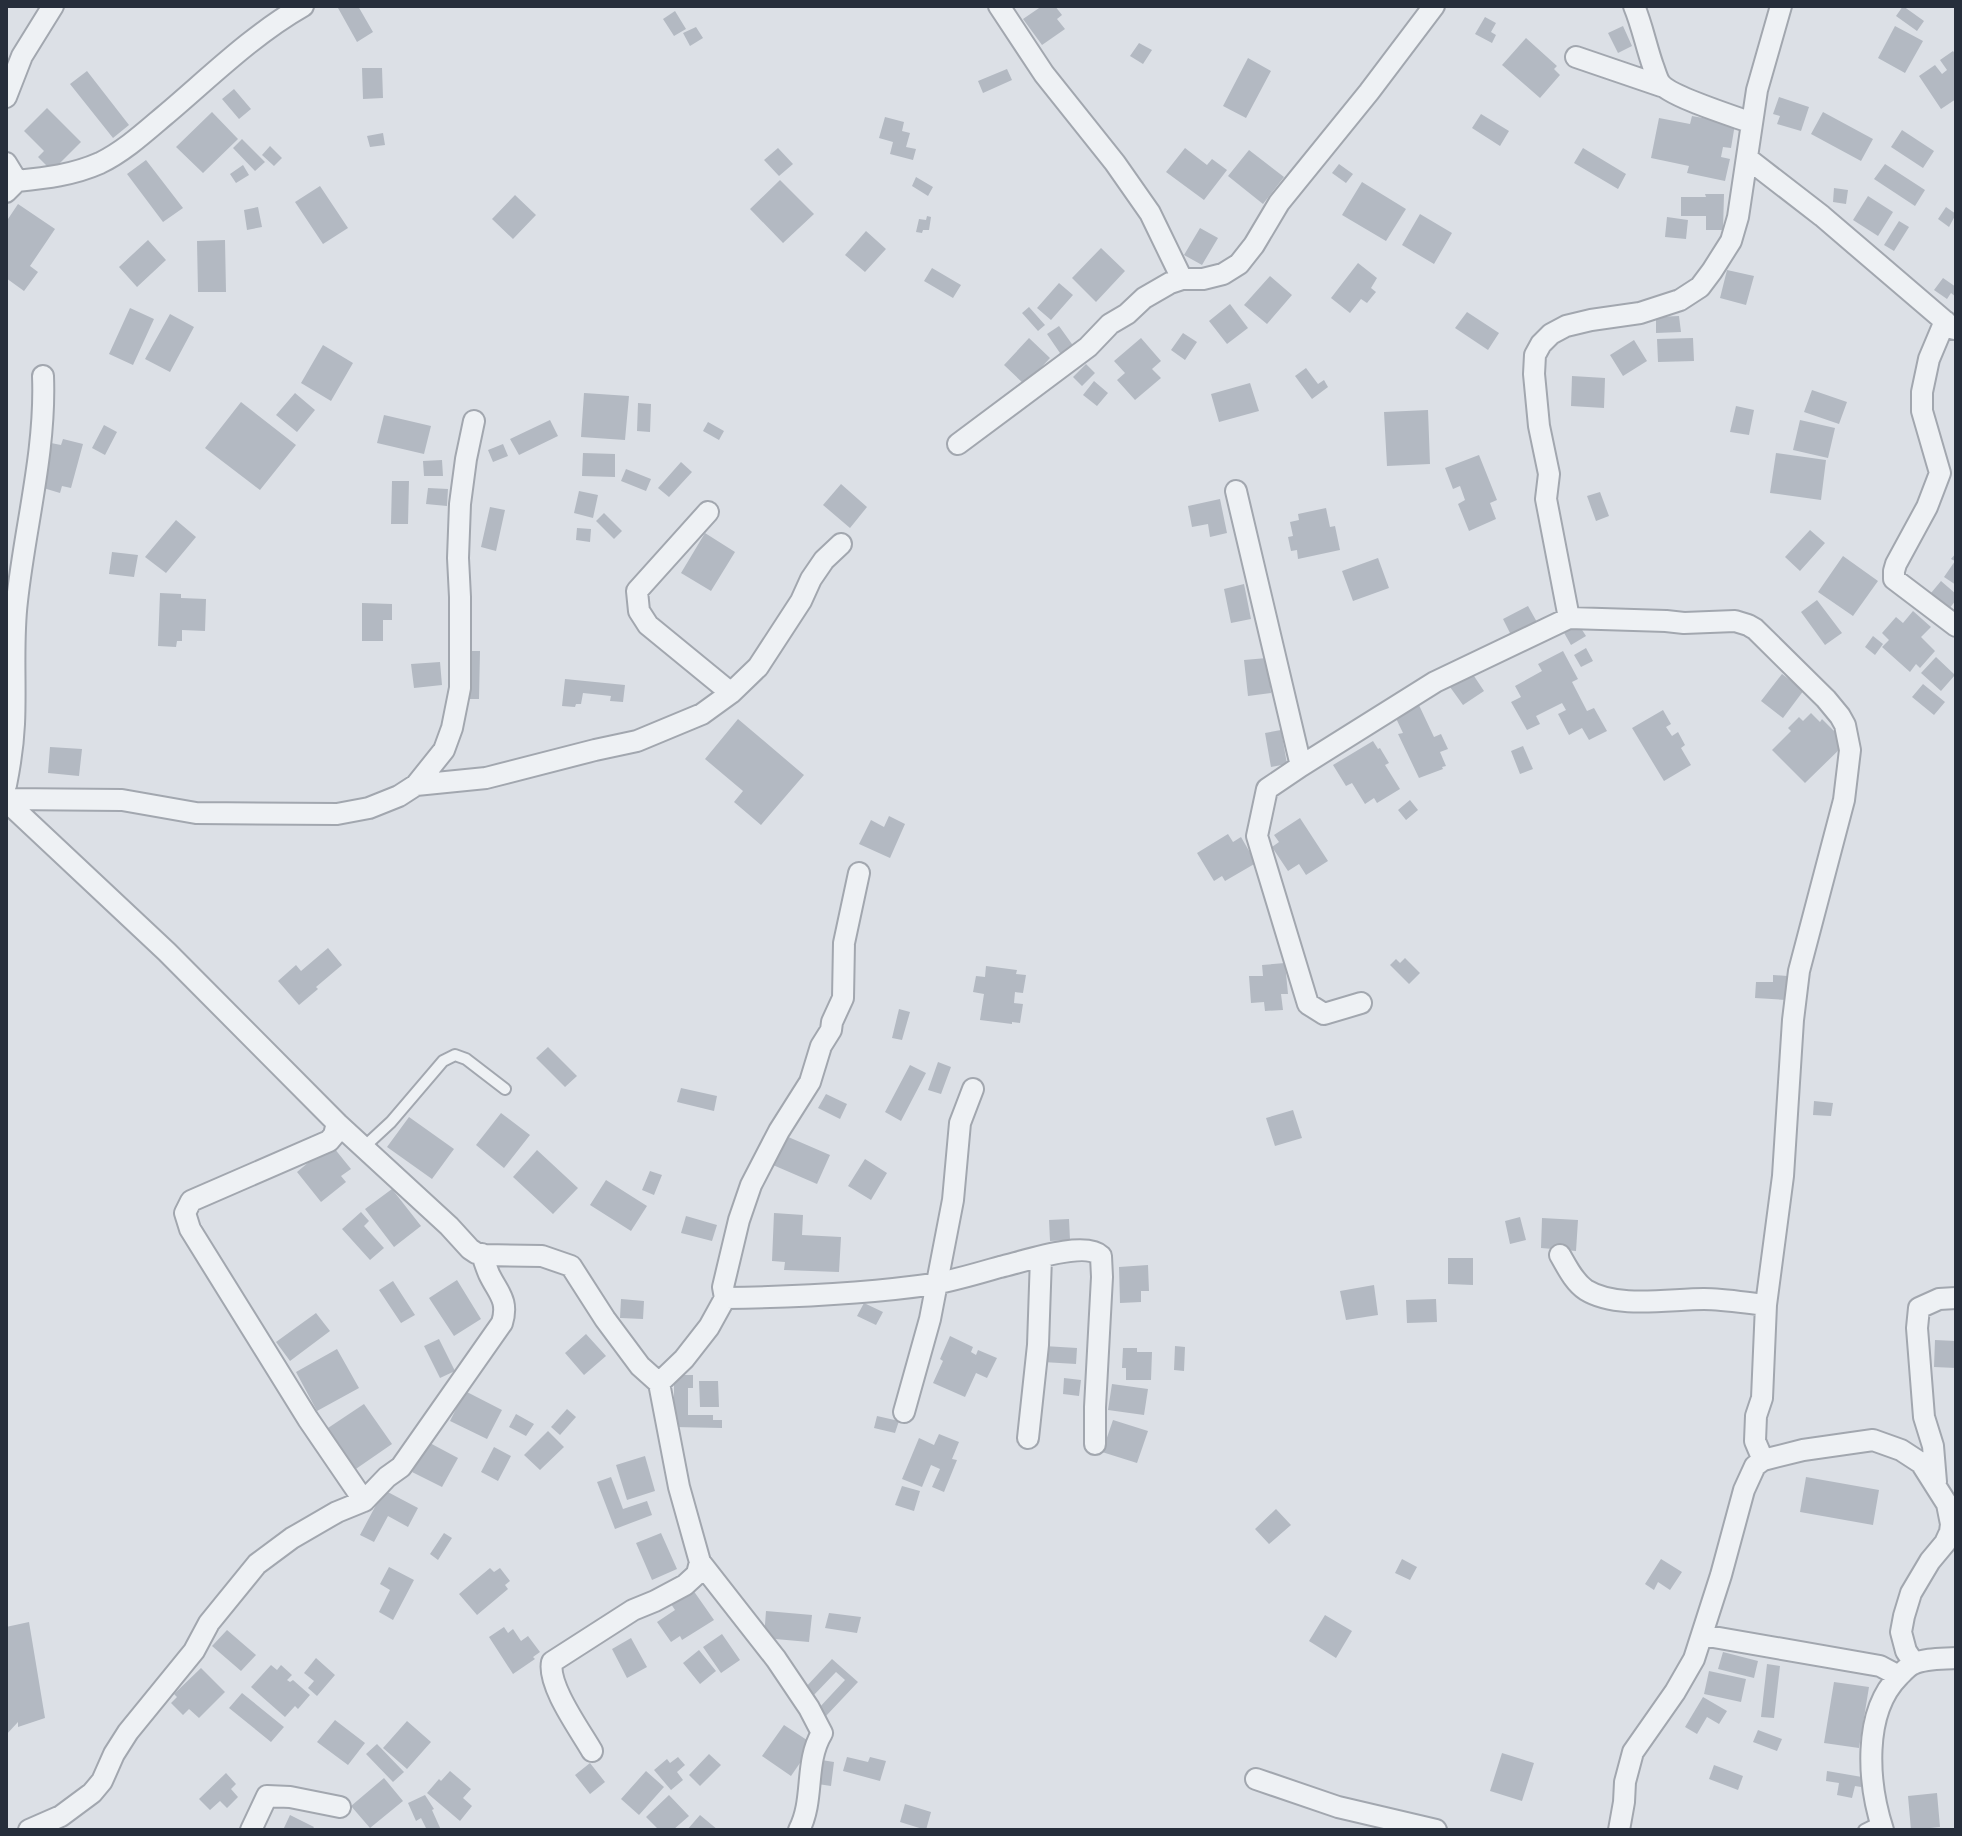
<svg xmlns="http://www.w3.org/2000/svg" width="1962" height="1836" viewBox="0 0 1962 1836" font-family="Karla,sans-serif">
	<style>
		.building { fill: #b3b9c2 }
		.lines { fill: none; stroke-linecap: round; stroke-linejoin: round }
		.lane-casing { stroke: #a2a7af; stroke-width: 14 }
		.street-casing { stroke: #a2a7af; stroke-width: 24 }
		.lane { stroke: #eef1f4; stroke-width: 10 }
		.street { stroke: #eef1f4; stroke-width: 20 }
	</style>
	<rect width="100%" height="100%" fill="#dce0e6"/>
	<path class="building" d="M342,6H358L373,32L357,42L338,8Z
		M1042,6H1049L1050,8L1055,6L1062,15L1057,19L1065,29L1042,45L1023,19Z
		M1903,6L1924,21L1917,31L1896,16Z
		M675,11L686,29L674,36L663,19Z
		M1485,17L1496,23L1491,32L1496,35L1492,43L1475,34Z
		M1623,26L1632,46L1618,53L1608,33Z
		M1895,26L1923,41L1905,73L1878,58Z
		M696,27L703,38L690,46L683,33Z
		M1526,38L1557,66L1554,69L1560,75L1540,98L1502,65Z
		M1139,43L1152,50L1143,64L1130,56Z
		M1953,51L1956,55V99L1941,109L1919,76L1935,65L1942,74L1947,70L1940,60Z
		M1248,58L1271,71L1246,118L1223,106Z
		M362,68H382L383,98L363,99Z
		M1007,69L1012,80L983,93L978,81Z
		M87,71L129,125L113,138L70,84Z
		M234,89L251,109L239,119L222,99Z
		M1779,97L1809,107L1801,131L1777,124L1780,116L1773,114Z
		M47,108L81,142L52,171L38,157L44,151L24,131Z
		M212,112L238,139L203,173L176,147Z
		M1823,112L1873,139L1861,161L1811,134Z
		M1481,114L1509,131L1500,146L1472,128Z
		M1692,116L1735,124L1731,148L1723,147L1721,157L1730,159L1725,181L1687,173L1689,166L1651,158L1659,118L1690,124Z
		M885,117L904,122L902,131L910,133L906,147L916,149L913,160L890,154L893,142L879,138Z
		M1902,130L1934,151L1923,168L1891,147Z
		M383,133L385,145L370,147L367,136Z
		M242,139L265,162L255,171L233,148Z
		M270,146L282,158L274,166L262,155Z
		M778,148L793,164L779,176L764,160Z
		M1185,148L1207,165L1212,159L1227,170L1204,200L1166,172Z
		M1583,148L1626,174L1618,189L1574,163Z
		M1249,150L1284,177L1263,204L1228,176Z
		M146,160L183,208L163,222L127,174Z
		M1339,164L1353,174L1346,183L1332,173Z
		M1885,164L1925,190L1915,206L1874,179Z
		M243,165L249,175L236,183L230,174Z
		M916,177L933,187L928,196L912,186Z
		M780,180L814,214L783,243L750,209Z
		M1362,182L1406,209L1386,241L1342,215Z
		M320,186L348,228L323,244L295,202Z
		M1834,188L1848,190L1846,204L1833,202Z
		M1705,194H1724L1723,230H1706V216H1681V197H1706Z
		M515,195L536,215L513,239L492,219Z
		M1868,196L1893,212L1878,236L1853,220Z
		M18,204L55,229L30,266L38,272L24,291L6,278V222Z
		M258,207L262,227L247,230L244,210Z
		M1946,207L1956,214L1949,227L1938,219Z
		M1420,214L1452,233L1434,264L1402,245Z
		M927,216L931,217L929,230H923L922,233L916,232L919,219L926,220Z
		M1667,217L1688,220L1686,239L1665,237Z
		M1899,221L1909,227L1894,251L1884,245Z
		M1200,228L1218,238L1202,265L1184,255Z
		M866,231L886,249L865,272L845,255Z
		M148,240L166,260L137,287L119,267Z
		M225,240L226,292H198L197,241Z
		M1101,248L1125,271L1096,302L1072,278Z
		M1358,263L1377,278L1371,288L1376,292L1367,303L1361,299L1350,313L1331,298Z
		M932,268L961,285L953,298L924,281Z
		M1727,270L1754,276L1746,305L1720,298Z
		M1270,276L1292,295L1267,324L1244,305Z
		M1943,278L1956,287V297L1951,293L1947,299L1934,290Z
		M1059,283L1073,295L1051,320L1037,308Z
		M1230,304L1248,328L1227,344L1209,321Z
		M1029,307L1045,325L1038,331L1022,313Z
		M130,308L154,319L133,365L109,354Z
		M1467,312L1499,333L1488,350L1455,328Z
		M170,314L194,327L170,372L145,359Z
		M1679,316L1681,332L1656,333V317Z
		M1059,326L1077,351L1062,356L1047,334Z
		M1183,333L1197,342L1185,360L1171,350Z
		M1029,338L1050,358L1025,385L1004,365Z
		M1141,338L1161,361L1152,369L1161,378L1135,400L1117,380L1125,373L1114,361Z
		M1693,338L1694,361L1658,362L1657,339Z
		M1634,340L1647,361L1623,376L1610,355Z
		M323,345L353,363L331,401L301,383Z
		M1086,364L1095,373L1082,386L1073,377Z
		M1306,368L1318,384L1324,380L1328,387L1312,399L1295,376Z
		M1572,376L1605,378L1604,408L1571,406Z
		M1094,381L1108,393L1097,406L1083,395Z
		M1250,383L1259,411L1219,422L1211,394Z
		M1812,390L1847,402L1839,424L1804,412Z
		M295,393L315,410L297,432L276,415Z
		M584,393L629,396L625,440L581,437Z
		M241,402L296,445L260,490L205,448Z
		M638,403L651,404L650,432L637,431Z
		M1736,406L1754,410L1749,435L1730,432Z
		M1428,410L1430,464L1387,466L1384,412Z
		M384,415L431,426L424,454L377,443Z
		M550,420L558,436L519,455L510,439Z
		M1800,420L1835,428L1828,458L1793,450Z
		M708,422L724,431L719,440L703,431Z
		M104,425L117,432L105,455L92,448Z
		M63,439L83,444L71,488L62,486L60,493L40,487L51,443L61,445Z
		M503,444L508,456L493,462L488,450Z
		M583,453L615,454V477L582,476Z
		M1776,453L1826,460L1821,500L1770,493Z
		M1479,455L1497,500L1490,503L1496,519L1469,531L1458,504L1465,500L1460,486L1453,489L1445,468Z
		M442,460L443,476H424L423,461Z
		M681,462L692,472L669,497L658,488Z
		M626,469L651,479L646,491L621,481Z
		M392,481H409L408,524H391Z
		M841,484L867,507L850,528L823,505Z
		M428,488L448,489L447,506L426,504Z
		M579,491L598,495L593,518L574,513Z
		M1600,492L1609,516L1596,521L1587,496Z
		M1220,499L1227,533L1210,537L1208,524L1192,527L1188,506Z
		M490,507L505,510L496,551L481,547Z
		M1326,508L1330,527L1335,526L1340,550L1298,559L1297,550L1291,551L1288,537L1293,536L1290,522L1299,520L1298,514Z
		M604,513L622,531L614,539L596,521Z
		M176,520L196,537L166,573L145,557Z
		M577,528L591,529L590,542L576,540Z
		M1810,530L1825,543L1800,571L1785,557Z
		M705,533L735,552L711,591L681,573Z
		M112,552L138,555L134,577L109,574Z
		M1956,553V585L1944,577L1955,561L1951,559Z
		M1843,556L1878,581L1853,616L1818,592Z
		M1378,558L1389,588L1353,601L1342,571Z
		M1941,581L1956,594V600L1949,609L1931,593Z
		M1244,584L1251,619L1231,623L1224,589Z
		M160,593L181,594V598L206,599L205,631L182,630V641H177L176,647L158,646Z
		M1817,600L1842,633L1825,645L1801,612Z
		M362,603L392,604V620H383V641H362Z
		M1528,606L1538,624L1512,637L1503,619Z
		M1913,611L1931,627L1921,637L1935,651L1920,668L1916,664L1910,672L1882,647L1889,640L1882,633L1896,617L1903,623Z
		M1577,622L1586,636L1571,645L1563,631Z
		M1873,636L1883,644L1875,655L1865,647Z
		M1586,648L1593,661L1581,667L1574,655Z
		M466,651H480L479,699H465Z
		M1563,651L1578,679L1572,682L1587,711L1594,708L1607,731L1589,740L1582,728L1569,735L1558,714L1566,710L1562,703L1536,716L1540,724L1527,730L1511,702L1521,697L1515,686L1542,671L1538,664Z
		M1936,657L1955,675L1941,691L1921,673Z
		M1267,658L1271,693L1248,696L1244,660Z
		M440,662L442,685L414,688L411,664Z
		M1472,673L1484,691L1463,705L1450,687Z
		M1782,674L1804,690L1783,718L1761,701Z
		M565,679L625,685L623,702L610,701L611,696L583,693L581,704H576L575,707L562,706Z
		M1923,684L1945,702L1934,715L1912,697Z
		M1417,701L1434,737L1441,734L1448,749L1440,752L1446,766L1442,767L1443,769L1419,778L1398,734L1403,733L1393,712Z
		M1663,710L1671,724L1666,727L1672,736L1678,732L1685,745L1681,748L1691,765L1664,781L1632,728Z
		M1811,713L1820,722L1822,719L1846,743L1805,783L1772,750L1791,731L1788,728L1799,717L1803,721Z
		M738,719L804,775L761,825L734,802L743,791L705,759Z
		M1281,730L1287,764L1271,767L1265,733Z
		M1373,741L1378,749L1380,748L1389,763L1385,765L1400,789L1377,803L1374,798L1365,804L1352,783L1346,786L1333,765Z
		M1523,746L1533,769L1520,774L1511,751Z
		M50,747L82,749L79,776L48,773Z
		M1410,800L1418,810L1406,820L1398,810Z
		M889,816L905,824L890,858L859,844L871,820L884,827Z
		M1300,818L1328,861L1306,875L1299,864L1288,871L1272,847L1279,842L1274,835Z
		M1228,834L1233,842L1241,837L1256,863L1225,881L1222,876L1214,881L1197,853Z
		M328,948L342,965L316,987L318,989L299,1005L278,981L296,965L301,971Z
		M1405,958L1420,973L1409,984L1390,965L1396,959L1400,963Z
		M1285,963L1288,994H1281L1283,1010L1265,1011L1264,1002L1251,1003L1249,976H1263L1262,965Z
		M986,966L1017,970L1016,974L1026,975L1023,993L1015,992L1014,1003L1023,1004L1020,1023L1012,1022V1024L980,1020L984,994L973,992L976,976L985,977Z
		M1773,975L1787,976L1786,1000L1755,998L1756,982H1773Z
		M899,1009L910,1012L902,1040L892,1038Z
		M548,1047L577,1076L565,1087L536,1058Z
		M938,1062L951,1067L941,1094L928,1090Z
		M910,1065L926,1073L901,1121L885,1112Z
		M681,1088L717,1096L714,1111L677,1102Z
		M826,1094L847,1104L840,1119L818,1108Z
		M1814,1101L1833,1103L1831,1116L1813,1115Z
		M1293,1110L1302,1138L1275,1146L1266,1118Z
		M501,1113L530,1135L504,1168L476,1145Z
		M409,1117L454,1149L432,1179L387,1147Z
		M786,1136L830,1155L817,1184L773,1165Z
		M334,1148L351,1169L341,1176L346,1182L321,1202L297,1172L321,1152L324,1156Z
		M537,1150L578,1188L553,1214L513,1177Z
		M865,1159L887,1173L871,1200L848,1186Z
		M650,1171L662,1175L654,1195L642,1190Z
		M606,1180L647,1206L631,1231L590,1205Z
		M392,1189L421,1226L394,1247L365,1209Z
		M361,1212L369,1221L364,1226L384,1248L370,1260L342,1229Z
		M774,1213L803,1215L802,1235L841,1237L839,1272L784,1270L785,1262L772,1261Z
		M686,1216L717,1225L712,1241L681,1233Z
		M1520,1217L1526,1240L1510,1244L1505,1221Z
		M1542,1218L1578,1220L1576,1251L1541,1248Z
		M1069,1219L1070,1240L1050,1241L1049,1220Z
		M1448,1258H1473V1285L1448,1284Z
		M1148,1265L1149,1291H1141V1302L1120,1303L1119,1267Z
		M457,1280L481,1319L454,1336L429,1298Z
		M393,1281L415,1315L401,1323L379,1290Z
		M1374,1285L1378,1315L1346,1320L1340,1291Z
		M621,1299L644,1301L643,1319L620,1318Z
		M1436,1299L1437,1322L1407,1323L1406,1300Z
		M864,1303L883,1312L876,1325L857,1316Z
		M316,1313L330,1331L290,1361L276,1342Z
		M586,1334L606,1356L584,1375L565,1353Z
		M950,1336L973,1347L971,1352L976,1355L978,1350L997,1358L987,1378L976,1373L965,1397L933,1383L943,1361L940,1359Z
		M439,1339L455,1371L440,1378L424,1346Z
		M1935,1340L1956,1341V1368L1934,1367Z
		M1044,1346L1077,1348L1076,1364L1043,1362Z
		M1175,1346L1185,1347L1184,1371L1174,1370Z
		M1123,1348H1137V1352H1152L1151,1380H1126V1368H1122Z
		M337,1349L359,1388L317,1411L296,1372Z
		M677,1375H693V1388H688V1415H713V1420H722V1428L674,1427V1382H677Z
		M1064,1378L1081,1380L1079,1396L1063,1394Z
		M699,1381H718L719,1407H700Z
		M1112,1384L1148,1389L1144,1415L1108,1410Z
		M465,1391L502,1410L487,1439L450,1421Z
		M364,1404L392,1444L350,1473L322,1432Z
		M567,1409L576,1417L560,1435L551,1427Z
		M516,1414L534,1424L526,1436L509,1427Z
		M877,1416L899,1421L895,1433L874,1428Z
		M1113,1420L1148,1431L1137,1463L1102,1452Z
		M548,1431L564,1447L540,1470L524,1455Z
		M939,1434L959,1442L952,1459L957,1460L944,1492L932,1487L940,1469L931,1465L922,1487L902,1479L919,1438L934,1445Z
		M428,1442L458,1458L442,1487L412,1472Z
		M494,1447L511,1456L498,1481L481,1472Z
		M645,1456L655,1491L627,1500L616,1465Z
		M611,1477L623,1509L647,1501L652,1515L615,1529L597,1482Z
		M1806,1477L1879,1490L1873,1525L1800,1512Z
		M902,1486L920,1491L914,1511L895,1505Z
		M384,1490L418,1508L408,1527L388,1516L374,1542L360,1535Z
		M1276,1509L1291,1525L1269,1544L1255,1529Z
		M444,1533L452,1538L438,1560L430,1554Z
		M661,1533L677,1569L652,1580L636,1543Z
		M1402,1559L1417,1567L1410,1580L1395,1573Z
		M1661,1559L1682,1572L1670,1590L1658,1582L1654,1590L1645,1584Z
		M389,1567L414,1580L393,1620L379,1612L390,1590L380,1584Z
		M490,1568L494,1572L500,1568L510,1581L505,1585L508,1589L477,1615L459,1594Z
		M693,1590L714,1620L682,1640L680,1636L671,1642L657,1622L675,1610L671,1604Z
		M766,1611L812,1615L809,1642L764,1638Z
		M829,1613L861,1617L857,1633L825,1628Z
		M1325,1615L1352,1631L1336,1658L1309,1641Z
		M29,1622L45,1718L18,1727V1722L6,1735V1627Z
		M504,1627L508,1633L513,1629L521,1641L528,1636L540,1652L533,1657L535,1659L513,1674L489,1637Z
		M227,1630L256,1655L241,1671L212,1646Z
		M722,1634L740,1660L721,1673L703,1647Z
		M631,1638L647,1667L627,1678L612,1649Z
		M699,1650L716,1671L700,1684L683,1663Z
		M1723,1652L1758,1661L1754,1678L1718,1669Z
		M316,1658L335,1675L317,1696L308,1688L314,1681L304,1673Z
		M832,1659L858,1682L826,1716L818,1709L845,1680L836,1672L812,1697L804,1689Z
		M1767,1664L1780,1666L1774,1718L1761,1717Z
		M271,1665L277,1670L281,1665L292,1675L287,1680L290,1682L293,1680L310,1695L298,1709L295,1706L285,1717L251,1687Z
		M201,1668L225,1692L199,1718L189,1709L183,1715L171,1703L177,1697L174,1694Z
		M1709,1671L1746,1679L1741,1702L1704,1694Z
		M1834,1682L1869,1687L1859,1748L1824,1743Z
		M242,1693L284,1727L271,1742L229,1708Z
		M1703,1697L1727,1711L1719,1724L1707,1717L1697,1734L1685,1727Z
		M335,1720L365,1743L348,1765L317,1742Z
		M407,1721L431,1742L407,1769L383,1748Z
		M784,1725L813,1744L791,1776L762,1756Z
		M1758,1730L1782,1739L1777,1751L1753,1742Z
		M377,1744L404,1772L393,1782L366,1754Z
		M1502,1753L1534,1763L1522,1801L1490,1791Z
		M709,1754L721,1765L700,1786L689,1775Z
		M678,1757L685,1765L677,1772L683,1780L671,1790L654,1770L667,1759L670,1763Z
		M847,1757L868,1762L870,1757L886,1761L880,1781L843,1771Z
		M815,1759L834,1762L831,1786L811,1783Z
		M590,1763L605,1782L590,1794L575,1775Z
		M1714,1765L1743,1776L1738,1790L1709,1779Z
		M450,1771L471,1789L463,1798L472,1806L460,1821L427,1793L439,1779L441,1781Z
		M646,1771L664,1787L639,1815L621,1799Z
		M1827,1771L1862,1777L1861,1787L1855,1786L1852,1798L1837,1795L1839,1783L1826,1781Z
		M226,1773L236,1784L231,1789L238,1797L227,1808L220,1801L210,1810L199,1799Z
		M384,1778L403,1801L370,1828L351,1806Z
		M1937,1793L1940,1827L1911,1830L1908,1796Z
		M425,1795L434,1809L432,1810L441,1830H427L421,1818L416,1821L408,1803Z
		M669,1795L689,1816L673,1830H659L646,1817Z
		M905,1804L931,1812L926,1830L900,1822Z
		M290,1815L314,1827L312,1830H283Z
		M700,1815L718,1830H687Z"/>
	<g class="lines">
		<g class="lane-casing">
			<path id="lane" d="M364,1147L391,1122L443,1061L455,1055L466,1059L505,1089
				M1864,1830L1880,1822"/>
		</g>
		<g class="street-casing">
			<path id="street" d="M999,6L1044,74L1115,163L1150,213L1182,279
				M1634,6C1642,25 1646,46 1653,66C1655,71 1657,79 1660,83C1669,96 1733,116 1752,123
				M1576,57L1661,86
				M6,97L22,56L53,6
				M1747,158L1822,216L1954,329
				M6,163L17,181
				M6,192L17,181C46,178 73,175 100,163C123,152 144,133 164,116C208,79 252,35 303,6
				M1945,321L1929,359L1922,392V411L1940,473L1927,507L1896,564L1894,571V579L1956,626
				M958,444L1088,347L1110,324L1127,314L1144,298L1170,283L1182,279H1203L1223,274L1239,264L1254,245L1279,203L1369,92L1434,6
				M1236,491L1301,766
				M708,512L637,591L639,611L648,625L731,693
				M1569,618L1666,621L1684,623L1735,621L1748,625L1755,629L1826,699L1840,716L1845,725L1850,750L1844,800L1799,971L1793,1020L1783,1176L1766,1305L1762,1398L1756,1416L1755,1441L1763,1460
				M6,785C10,765 13,745 14,724C16,683 12,642 17,601C25,526 46,452 43,376
				M416,785L486,778L595,750L637,741L702,714L731,693L758,667L801,601L811,579L824,560L841,544
				M6,799L122,800L196,813L337,814L369,808L399,796L416,785L444,750L452,728L460,688V597L458,558L460,504L466,459L474,421
				M6,801L167,952L337,1123L449,1226L470,1249L476,1253L485,1255L542,1256L571,1266L605,1319L640,1366L659,1383L679,1487L700,1562L697,1574L685,1585L655,1601L633,1610L552,1662C547,1685 580,1730 592,1751
				M1361,1003L1324,1014L1308,1004L1257,836L1267,789L1301,766L1435,682L1569,618L1546,499L1549,474L1539,426L1534,374L1535,355L1541,344L1551,334L1566,326L1591,320L1640,313L1680,300L1700,287L1712,271L1731,241L1738,217L1757,90L1781,6
				M337,1123L334,1135L329,1141L191,1201L185,1213L190,1229L308,1419L364,1501
				M1560,1255C1567,1267 1574,1282 1586,1290C1617,1309 1669,1299 1704,1299C1724,1299 1746,1303 1766,1305
				M725,1298C795,1297 865,1294 934,1284C956,1280 979,1273 1000,1267C1022,1262 1085,1240 1101,1256L1102,1277L1095,1407V1444
				M659,1383L684,1359L709,1327L725,1298L723,1287L739,1220L751,1185L779,1131L810,1082L821,1046L831,1030L832,1022L843,998L844,943L859,873
				M904,1412L930,1319L953,1200L960,1123L973,1089
				M1028,1438L1038,1345L1041,1257
				M1936,1482L1933,1446L1924,1417L1917,1328L1919,1308L1939,1299L1956,1298
				M700,1562L776,1659L809,1708L822,1733C804,1763 815,1799 799,1830
				M1702,1635L1880,1666L1899,1676
				M1256,1779L1338,1807L1436,1830
				M29,1830L61,1816L92,1793L102,1781L114,1754L128,1732L194,1651L209,1623L257,1564L292,1538L337,1512L364,1501L387,1477L401,1467L502,1323C509,1300 498,1293 489,1274C486,1267 484,1261 482,1254
				M251,1830L267,1796L290,1797L340,1807
				M1619,1830L1624,1802L1625,1782L1633,1752L1675,1692L1694,1659L1721,1575L1744,1490L1755,1466L1763,1460L1803,1450L1873,1440L1901,1450L1921,1463L1947,1504L1951,1524L1950,1532L1945,1543L1930,1561L1911,1593L1904,1616L1901,1632L1906,1651L1914,1663
				M1883,1830C1868,1784 1862,1713 1899,1676C1903,1672 1908,1666 1913,1664C1925,1658 1943,1659 1956,1658"/>
		</g>
		<use href="#lane" class="lane"/>
		<use href="#street" class="street"/>
	</g>
	<rect width="1962" height="1836" fill="none" stroke="#262e3b" stroke-width="16"/>
</svg>
